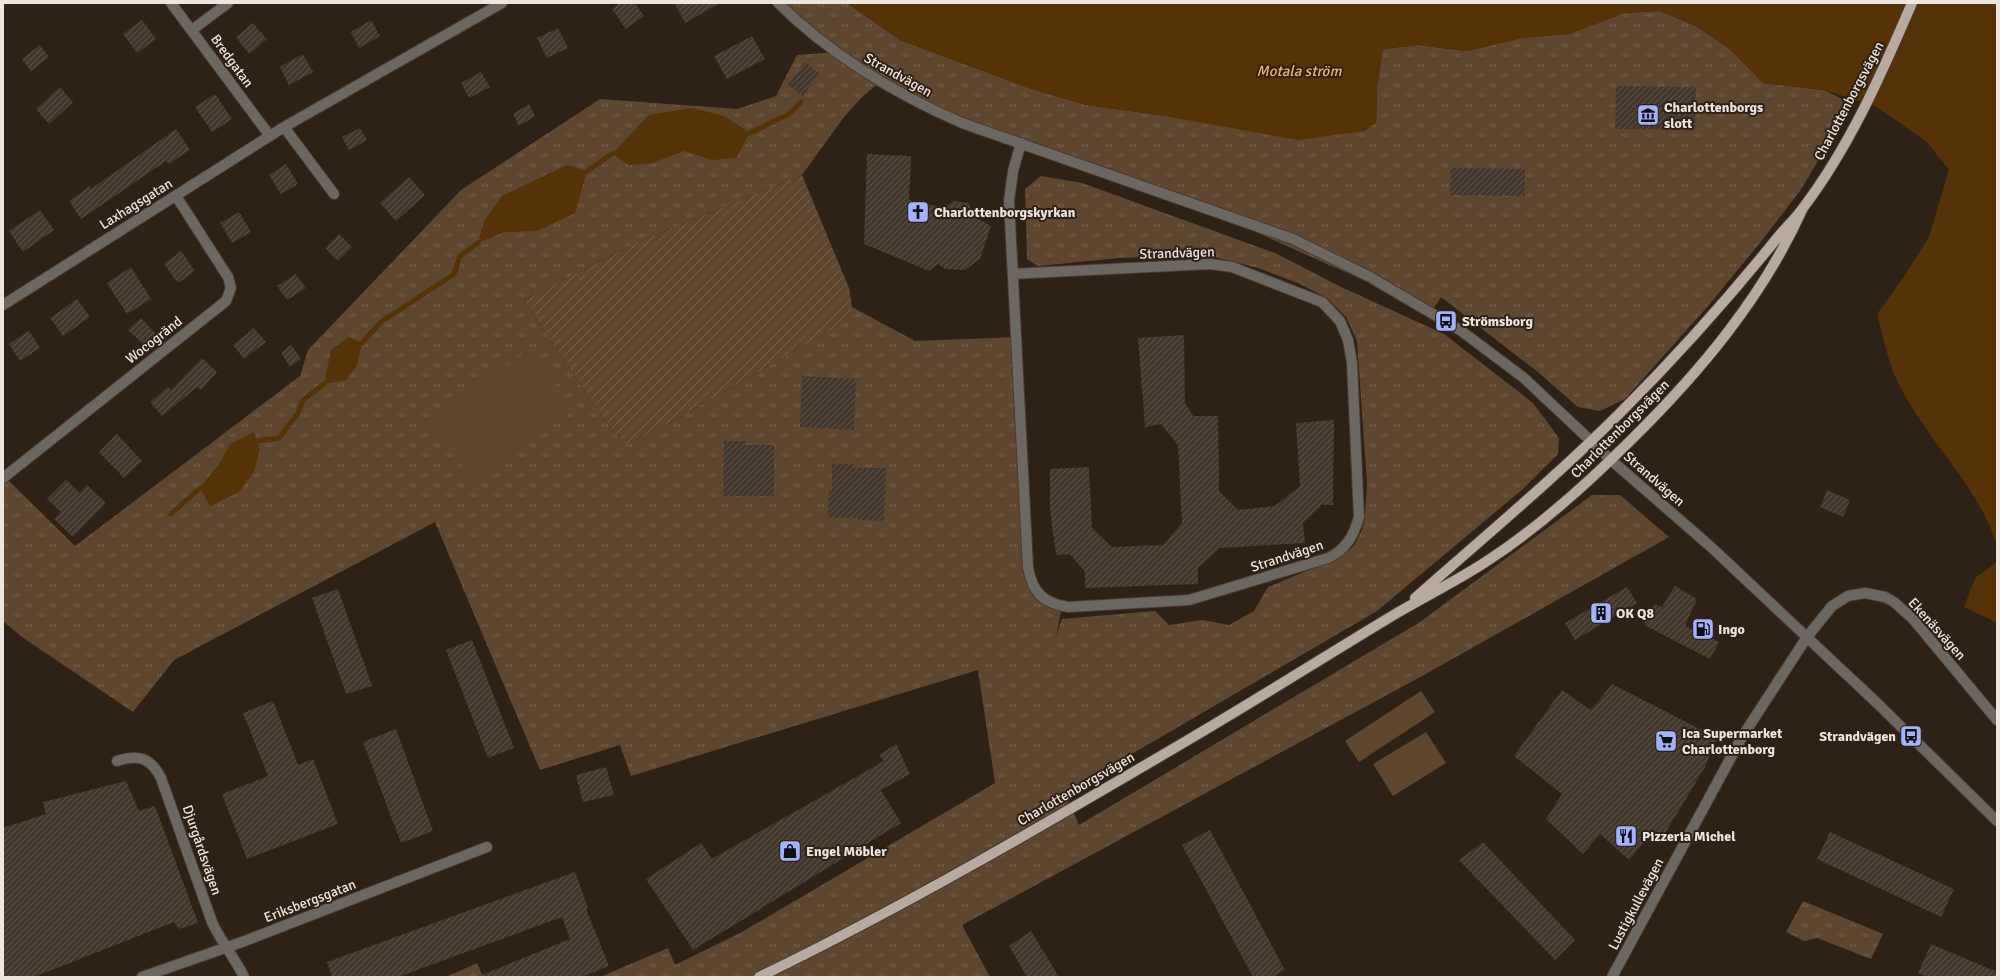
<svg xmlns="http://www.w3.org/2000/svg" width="2000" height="980" viewBox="0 0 2000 980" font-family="Signika,sans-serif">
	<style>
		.grass { fill: url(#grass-tufts) }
		.garden { fill: url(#garden-furrows) }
		.pitch { fill: #5f472f }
		.water { fill: #553207 }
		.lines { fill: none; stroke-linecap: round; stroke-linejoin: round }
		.stream { stroke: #553207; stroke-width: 5 }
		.building { fill: url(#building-hatch) }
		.minor-casing { stroke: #493c32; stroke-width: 12 }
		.major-casing { stroke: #493c32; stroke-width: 12 }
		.minor { stroke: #6d6761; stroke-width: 10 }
		.major { stroke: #b8aa9e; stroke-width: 10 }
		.labels { text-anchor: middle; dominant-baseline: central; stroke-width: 4; stroke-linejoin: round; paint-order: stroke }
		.street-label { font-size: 14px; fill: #eee5dd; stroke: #2e2116 }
		.poi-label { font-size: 14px; font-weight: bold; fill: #eee5dd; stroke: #2e2116; text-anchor: start }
		.water-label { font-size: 15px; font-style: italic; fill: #efb277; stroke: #2e2116 }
	</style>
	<defs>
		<pattern id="grass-tufts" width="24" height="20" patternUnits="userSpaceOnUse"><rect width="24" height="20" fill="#5f472f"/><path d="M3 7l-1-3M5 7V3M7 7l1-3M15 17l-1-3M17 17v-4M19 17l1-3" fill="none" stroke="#76614d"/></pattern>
		<pattern id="garden-furrows" width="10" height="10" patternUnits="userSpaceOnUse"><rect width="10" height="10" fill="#5f472f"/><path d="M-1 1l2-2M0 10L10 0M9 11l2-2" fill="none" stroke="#76614d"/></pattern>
		<pattern id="building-hatch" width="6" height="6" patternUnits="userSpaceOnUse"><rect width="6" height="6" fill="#44372b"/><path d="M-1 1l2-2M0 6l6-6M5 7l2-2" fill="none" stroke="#5f5449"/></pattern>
	</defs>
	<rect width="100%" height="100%" fill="#2e2116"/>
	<path class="grass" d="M779,3H847L900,40L1029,88L1086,105L1159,115L1376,123L1377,86L1383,49L1417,45L1467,51L1522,38L1569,34L1624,13L1660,11L1696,26L1730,49L1763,83L1824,90L1852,104L1800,191L1759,244L1708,306L1625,399L1600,411L1578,407L1539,373L1441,297L1432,311L1182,199L941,114L882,80L861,98L844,117L802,175L636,243L524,300L602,416L625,445L659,429L845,322L852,307L915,341L1021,337L1034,589L1062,607L1056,636L1062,619L1155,611L1169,625L1202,620L1229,625L1254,611L1268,587L1342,556L1354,546L1362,530L1365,517L1367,484L1357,341L1346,317L1327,298L1300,284L1258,268L1207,255L1119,258L1038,266L1027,259L1025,189L1041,176L1082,183L1275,253L1341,287L1444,334L1533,403L1559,438L1558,454L1523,489L1377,611L1065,793L1079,825L1420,622L1592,495H1620L1669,537L1424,675L962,925L990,977H600L668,948L675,965L742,932L995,783L978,670L631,776L620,745L540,770L435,522L174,660L133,712L22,637L3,621V475L75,546L300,376L308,350L461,190L600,99L737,109L776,96L797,55L839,52Z
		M1803,901L1883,934L1871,959L1817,938L1804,941L1786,932Z
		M477,963L483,977H446Z"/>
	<path class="garden" d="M802,175L849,288L852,307L845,322L659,429L625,445L602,416L524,300L636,243Z"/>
	<path class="pitch" d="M529,349L574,409L475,483L431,423Z
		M1421,691L1435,712L1359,762L1345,741Z
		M1426,732L1446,763L1393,796L1373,764Z"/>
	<path class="water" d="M847,3H1997V545C1977,483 1923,437 1896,378C1887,359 1883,335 1877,314L1905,275L1929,237L1949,170L1926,141L1875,106L1824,90L1763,83L1730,49L1696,26L1660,11L1624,13L1569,34L1522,38L1467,51L1417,45L1383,49L1377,86L1376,123L1364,131L1298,140L1159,115L1086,105L1029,88L900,40Z
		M692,108L724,116L750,133L736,158L712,160L684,151L652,163L629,165L612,154L649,115Z
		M567,165L587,171L575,213L537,231L504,232L478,243L484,221L502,196Z
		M349,337L362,343L357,365L346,380L324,384L331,350Z
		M254,432L260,449L254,472L239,492L210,506L200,488L219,464L230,444Z
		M1997,562V622H1996L1964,607L1975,578Z"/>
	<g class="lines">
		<path class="stream" d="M750,133L789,114L801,102
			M587,171L612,154
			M362,343L381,322L454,274L460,256L478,243
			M257,441L279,438L298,413L303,400L324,384
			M171,514L200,488"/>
	</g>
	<path class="building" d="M620,3H635L644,16L626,29L612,9Z
		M674,3H720L685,23Z
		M142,20L156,39L137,53L123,34Z
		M371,20L380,36L359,48L351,32Z
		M253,23L267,39L249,54L236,37Z
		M558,28L568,48L547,58L537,38Z
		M752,36L765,59L727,79L714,56Z
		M40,45L49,57L31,71L22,59Z
		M303,54L313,72L289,85L280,67Z
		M805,62L819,73L803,96L788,85Z
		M481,72L490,87L469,98L461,83Z
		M1616,86L1696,87L1695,130L1615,129Z
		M60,87L73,102L49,124L36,109Z
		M215,94L232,119L212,132L195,107Z
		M529,104L535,116L519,126L513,114Z
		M360,128L367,140L349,150L342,137Z
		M176,129L190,150L169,164L166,161L81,219L69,201L90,186L91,189Z
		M867,154L911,156L909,200L945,208L953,201L969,203L973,216L991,226L980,259L965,270L945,269L938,264L929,271L864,244Z
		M286,164L298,184L281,194L269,175Z
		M1451,168L1525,169V196L1450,195Z
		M409,177L425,195L396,221L380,203Z
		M40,210L54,230L23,252L9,231Z
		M239,212L251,232L232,243L220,223Z
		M339,234L352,247L338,261L325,248Z
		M181,251L195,271L178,283L164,264Z
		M131,267L151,299L127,314L107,283Z
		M296,274L306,288L287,300L277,286Z
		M77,299L90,317L63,336L50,318Z
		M141,318L156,334L144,345L128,330Z
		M254,328L266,342L244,359L233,345Z
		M29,331L40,348L20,361L9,344Z
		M1184,335L1185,403L1193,416H1218L1219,491L1238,510L1275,506L1300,486L1296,423L1334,420L1333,505H1322L1303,523L1305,543L1220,548L1198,568V584L1085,588V572L1070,554L1056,555L1050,510V469L1089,467L1092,528L1112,547L1163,545L1182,523L1178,445L1161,424L1145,427L1138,338Z
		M291,345L301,359L290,367L281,353Z
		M202,358L217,372L201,390L197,387L162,416L150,402L168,387L171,390Z
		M802,376L856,379L854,430L800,427Z
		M117,434L142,461L124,478L99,452Z
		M724,441H745V445H774V496H723Z
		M832,464H853V468H886L884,521L858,520V518L828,517L829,491H832Z
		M66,480L80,493L87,485L106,503L73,537L54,519L61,512L47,499Z
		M1827,490L1850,500L1843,517L1820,507Z
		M1675,586L1697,599L1685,626L1719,642L1710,659L1644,625L1654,604L1662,607Z
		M1627,587L1637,603L1575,640L1565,623Z
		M338,589L372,686L346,694L312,598Z
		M472,640L514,748L488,758L446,650Z
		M1612,684L1717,738L1705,767L1661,840L1650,835L1629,860L1600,834L1583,854L1546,819L1562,794L1514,756L1562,690L1591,710Z
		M273,701L298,765L313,759L338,824L247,859L222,794L268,776L243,713Z
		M396,729L433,831L401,843L363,742Z
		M896,744L910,774L881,790L901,823L693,950L646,879L701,843L712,859L884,761L879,755Z
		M606,767L614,795L583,802L576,775Z
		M126,781L139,811L155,806L198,923L179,929L174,922L34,977H3V828L46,814L43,802Z
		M1210,830L1285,970L1272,977H1253L1182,845Z
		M1830,832L1954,889L1941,917L1817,859Z
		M1483,842L1575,940L1555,960L1459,860Z
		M575,872L588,908L586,909L609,966L581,977H477L570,939L562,917L398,977H332L327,962Z
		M1031,931L1059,977H1027L1009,946Z
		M1931,944L1997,972V977H1927L1918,973Z"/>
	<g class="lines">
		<g class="minor-casing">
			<path id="minor" d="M171,3L270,136
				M778,3C832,56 893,93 962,123L1293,239L1370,277L1460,330L1524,378L1611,460L1711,547L1878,704L1997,821
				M192,30L228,3
				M284,127L334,194
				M1013,274L1210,264L1232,267L1322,302L1340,321L1348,340L1352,363L1359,517C1354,535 1346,550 1328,558L1189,600L1068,607C1043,603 1033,593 1028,568L1009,201L1013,171L1021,143
				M3,305L284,127L502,3
				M3,478L226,301L231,288L228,277L176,196
				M117,761C139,754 151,758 161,778L212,922C221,942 235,958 244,977
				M142,977L242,942L487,847
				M1612,977L1742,737L1807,637L1832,606L1848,596L1865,593L1885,597L1894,602L1913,619L1997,720"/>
		</g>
		<g class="major-casing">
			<path id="major" d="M1415,598C1484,537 1555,478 1620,413C1676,357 1728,299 1778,237C1786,227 1796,218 1803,208C1850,146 1882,73 1912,3
				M759,977C906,906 1047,823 1188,740C1258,699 1327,655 1397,613C1426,596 1456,581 1484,563C1537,529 1586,485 1631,440C1700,372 1763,297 1803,208"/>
		</g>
		<use href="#minor" class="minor"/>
		<use href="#major" class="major"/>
	</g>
	<defs>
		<g id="museum-square" transform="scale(1.15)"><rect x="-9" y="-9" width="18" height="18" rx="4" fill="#a3b2fd" stroke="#2e2116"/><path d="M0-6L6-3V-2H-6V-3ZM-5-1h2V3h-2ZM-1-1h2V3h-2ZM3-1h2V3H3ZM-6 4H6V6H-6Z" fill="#111"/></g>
		<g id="church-square" transform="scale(1.15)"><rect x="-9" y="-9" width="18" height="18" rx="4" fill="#a3b2fd" stroke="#2e2116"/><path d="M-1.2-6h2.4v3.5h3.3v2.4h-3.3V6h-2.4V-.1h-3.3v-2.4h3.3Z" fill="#111"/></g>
		<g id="bus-square" transform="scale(1.15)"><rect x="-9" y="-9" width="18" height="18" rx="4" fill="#a3b2fd" stroke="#2e2116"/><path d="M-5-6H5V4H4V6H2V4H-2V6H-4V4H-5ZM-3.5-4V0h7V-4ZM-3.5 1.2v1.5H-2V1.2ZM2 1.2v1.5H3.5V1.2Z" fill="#111"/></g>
		<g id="building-square" transform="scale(1.15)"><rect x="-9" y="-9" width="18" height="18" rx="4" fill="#a3b2fd" stroke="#2e2116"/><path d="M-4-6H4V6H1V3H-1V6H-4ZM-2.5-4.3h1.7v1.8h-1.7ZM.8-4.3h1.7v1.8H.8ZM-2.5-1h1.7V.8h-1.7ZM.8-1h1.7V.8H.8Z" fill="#111"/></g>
		<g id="fuel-square" transform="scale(1.15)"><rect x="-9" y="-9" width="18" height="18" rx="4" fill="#a3b2fd" stroke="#2e2116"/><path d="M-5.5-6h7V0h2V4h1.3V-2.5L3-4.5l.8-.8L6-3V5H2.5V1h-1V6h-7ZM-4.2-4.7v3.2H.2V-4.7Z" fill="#111"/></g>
		<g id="supermarket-square" transform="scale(1.15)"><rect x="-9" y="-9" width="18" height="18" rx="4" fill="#a3b2fd" stroke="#2e2116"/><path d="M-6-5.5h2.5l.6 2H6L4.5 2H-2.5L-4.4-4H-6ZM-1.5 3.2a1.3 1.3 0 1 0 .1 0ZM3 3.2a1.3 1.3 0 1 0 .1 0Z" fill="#111"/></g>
		<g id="restaurant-square" transform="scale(1.15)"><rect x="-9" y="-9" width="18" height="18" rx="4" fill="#a3b2fd" stroke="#2e2116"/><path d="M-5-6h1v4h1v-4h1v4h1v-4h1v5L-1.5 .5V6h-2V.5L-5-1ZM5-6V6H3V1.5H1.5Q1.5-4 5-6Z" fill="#111"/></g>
		<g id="shop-square" transform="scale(1.15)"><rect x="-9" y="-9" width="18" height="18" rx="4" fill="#a3b2fd" stroke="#2e2116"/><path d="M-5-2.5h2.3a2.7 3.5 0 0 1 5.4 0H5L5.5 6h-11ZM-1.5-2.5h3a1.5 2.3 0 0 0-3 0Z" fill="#111"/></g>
	</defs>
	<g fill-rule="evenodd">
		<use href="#museum-square" x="1648" y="115"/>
		<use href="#church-square" x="918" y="212"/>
		<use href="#bus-square" x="1446" y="321"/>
		<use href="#building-square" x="1601" y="613"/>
		<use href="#fuel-square" x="1703" y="629"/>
		<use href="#bus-square" x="1911" y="736"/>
		<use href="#supermarket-square" x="1666" y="741"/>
		<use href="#restaurant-square" x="1626" y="836"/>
		<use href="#shop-square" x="790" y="851"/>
	</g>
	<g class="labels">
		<g class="street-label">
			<text transform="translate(232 61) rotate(54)">Bredgatan</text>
			<text transform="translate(898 75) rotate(29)">Strandvägen</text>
			<text transform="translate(1849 101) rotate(-62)">Charlottenborgsvägen</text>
			<text transform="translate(136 204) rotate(-32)">Laxhagsgatan</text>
			<text transform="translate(1177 253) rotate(-2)">Strandvägen</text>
			<text transform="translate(154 340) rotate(-38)">Wocogränd</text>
			<text transform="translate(1620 429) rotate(-45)">Charlottenborgsvägen</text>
			<text transform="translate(1654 479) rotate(41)">Strandvägen</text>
			<text transform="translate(1287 556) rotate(-18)">Strandvägen</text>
			<text transform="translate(1937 629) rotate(48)">Ekenäsvägen</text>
			<text transform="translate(1076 789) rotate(-30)">Charlottenborgsvägen</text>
			<text transform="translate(202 850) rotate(71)">Djurgårdsvägen</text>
			<text transform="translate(310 901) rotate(-21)">Eriksbergsgatan</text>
			<text transform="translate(1636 904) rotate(-62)">Lustigkullevägen</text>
		</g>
		<g class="poi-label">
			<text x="1664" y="107">Charlottenborgs<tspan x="1664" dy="16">slott</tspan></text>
			<text x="934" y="212">Charlottenborgskyrkan</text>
			<text x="1462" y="321">Strömsborg</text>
			<text x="1616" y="613">OK Q8</text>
			<text x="1718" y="629">Ingo</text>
			<text x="1682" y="733">Ica Supermarket<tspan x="1682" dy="16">Charlottenborg</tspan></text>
			<text x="1896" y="736" text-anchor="end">Strandvägen</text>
			<text x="1642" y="836">Pizzeria Michel</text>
			<text x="806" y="851">Engel Möbler</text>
		</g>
		<g class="water-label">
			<text x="1299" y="71">Motala ström</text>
		</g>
	</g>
	<rect width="2000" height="980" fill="none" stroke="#eee5dd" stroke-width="8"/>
</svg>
